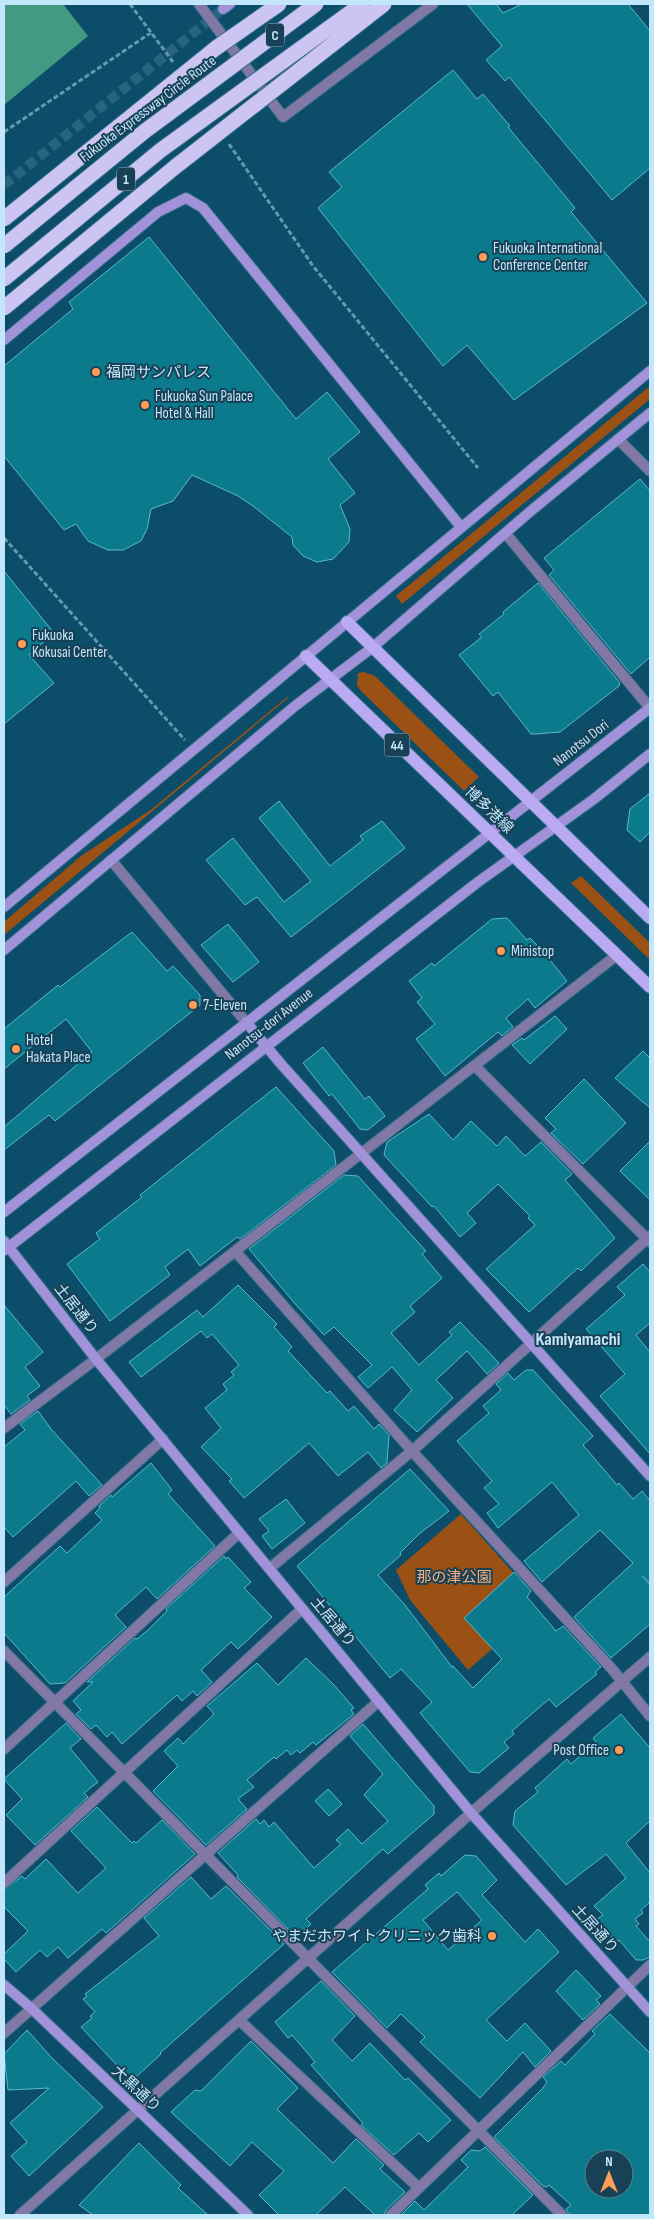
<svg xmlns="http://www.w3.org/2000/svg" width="654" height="2219" viewBox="0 0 654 2219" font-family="'Sofia Sans Condensed','Noto Sans JP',sans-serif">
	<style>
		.green { fill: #9c5114 }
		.water { fill: #429a83 }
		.building { fill: #0b7a8d; stroke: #58bace; fill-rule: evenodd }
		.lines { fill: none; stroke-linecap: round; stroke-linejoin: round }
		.secondary-tunnel { stroke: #27647f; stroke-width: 10; stroke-dasharray: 10 5; stroke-linecap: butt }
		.lane-casing { stroke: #306c86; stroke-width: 12 }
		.street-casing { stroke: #306c86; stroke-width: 12 }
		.secondary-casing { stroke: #306c86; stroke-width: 12 }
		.primary-casing { stroke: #306c86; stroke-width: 14 }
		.path { stroke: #6598b1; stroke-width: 3; stroke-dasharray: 5 2.5; stroke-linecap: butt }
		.lane { stroke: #8178a5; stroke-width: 10 }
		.street { stroke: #8178a5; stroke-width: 10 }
		.secondary { stroke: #a292d9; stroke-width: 10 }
		.primary { stroke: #b9aaf3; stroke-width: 12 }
		.highway-bridge-casing { stroke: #306c86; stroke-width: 17; stroke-linecap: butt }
		.highway-bridge { stroke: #cdc5f1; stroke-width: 15 }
		.poi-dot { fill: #fe9c58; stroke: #184155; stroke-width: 2 }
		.labels { text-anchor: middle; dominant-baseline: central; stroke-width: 4; stroke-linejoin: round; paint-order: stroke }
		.shield { fill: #184155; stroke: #8fb5ca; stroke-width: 1 }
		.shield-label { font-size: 14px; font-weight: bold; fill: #c2e7fc }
		.street-label { font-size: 15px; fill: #c2e7fc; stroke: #184155 }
		.poi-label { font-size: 15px; fill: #c2e7fc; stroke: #184155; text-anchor: start }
		.park-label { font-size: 15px; fill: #faaf7e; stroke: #184155 }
		.quarter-label { font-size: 18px; font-weight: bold; fill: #c2e7fc; stroke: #184155 }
	</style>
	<rect width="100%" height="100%" fill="#0c4d69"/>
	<path class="green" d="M650,386V399L402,604L396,596Z
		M364,672L375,676L479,777L464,791L360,690L357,685L358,673Z
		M287,697L288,698L4,935V922L81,856L152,809Z
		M581,876L650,943V960L571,883Z
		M461,1514L518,1578L470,1620L492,1649L468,1670L410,1600L396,1570Z"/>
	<path class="water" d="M4,4H63L88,36L4,105Z"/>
	<path class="building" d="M467,4H496L503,13L522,4H628L650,31V168L612,200L509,77L505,81L486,60L502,46Z
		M453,70L477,99L483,94L510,126L508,127L575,208L571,212L647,303L514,400L467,345L443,366L318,208L342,187L329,172Z
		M149,237L296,419L327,392L360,432L328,459L355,493L340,505L350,529L349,542L333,559L317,562L303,556L293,545L292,537L253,506L238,496L192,475L173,501L151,509L147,529L141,541L123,550H108L88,541L76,524L64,530L4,456V366L73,309L69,302Z
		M640,479L650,491V657L631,674L549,575L554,570L544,558Z
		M4,571L54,633L29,655L54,683L4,724Z
		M538,583L620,683L619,686L560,732L536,734H531L498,692L493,696L459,655L482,637L479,634L504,614L503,612Z
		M650,793V832L640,842L627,830L630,809Z
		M279,801L330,866L363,840L360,836L382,821L405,848L291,937L257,897L245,905L206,860L233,838L284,902L311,881L259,818Z
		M507,918L527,940L530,938L540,948L567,981L535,1008L528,999L506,1018L513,1027L502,1036L498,1032L445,1076L416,1039L435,1024L417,1002L422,998L409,981L432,963L434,966L492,919Z
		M228,924L259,962L233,982L201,945Z
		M132,932L167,971L173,966L200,995V1005L55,1121L49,1115L4,1150V1127L92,1052L66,1019L4,1069V1029L58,985L60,987Z
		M555,1016L567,1029L530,1064L512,1045L522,1038L524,1040Z
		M323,1047L365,1099L369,1096L385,1116L368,1130L360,1129L332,1094L329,1096L303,1063Z
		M643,1051L650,1058V1108L615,1078Z
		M584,1079L626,1123L583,1164L551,1133L556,1129L545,1118Z
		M276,1087L334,1151L336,1165L240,1239L237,1237L200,1266L188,1249L165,1267L170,1275L110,1321L67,1264L100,1239L96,1233L142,1197L140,1195Z
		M429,1114L453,1140L471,1121L497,1146L506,1136L525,1156L541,1142L572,1174L565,1180L615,1238L581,1271L578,1268L529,1312L486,1269L535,1225L528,1218L530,1216L498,1184L467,1213L476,1223L460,1237L434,1206L432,1207L384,1155L387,1142Z
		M650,1141V1200L620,1171Z
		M344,1175L358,1176L426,1251L422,1254L442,1278L410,1306L415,1312L391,1333L419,1365L452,1335L449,1332L460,1322L499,1363L487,1374L467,1351L436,1380L453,1398L417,1432L394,1410L412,1390L392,1367L368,1388L358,1377L372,1365L334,1327L324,1335L297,1306L249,1249Z
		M643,1264L650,1272V1323L636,1335L650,1352V1454L600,1396L625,1374L586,1329L625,1295L617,1287Z
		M238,1285L277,1324L274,1327L292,1347L288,1351L327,1393L330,1391L348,1411L354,1406L374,1429L379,1424L389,1435L387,1463L381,1468L368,1452L338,1476L309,1443L244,1498L229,1481L232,1479L201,1447L221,1428L205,1408L227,1390L223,1384L234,1375L231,1372L239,1365L212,1334L207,1338L201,1331L141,1377L129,1362L197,1310L203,1317Z
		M4,1305L43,1352L25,1367L40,1386L27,1396L30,1400L11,1414L4,1405Z
		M526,1370H533L593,1436L583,1445L617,1485L619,1483L633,1499L642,1491L650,1501V1583L642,1576L650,1585V1624L611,1658L574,1617L633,1563L600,1530L542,1582L524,1561L579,1515L552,1482L498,1528L487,1513L499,1504L484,1488L492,1481L457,1441L489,1413L483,1406L501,1390L496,1384L508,1373L514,1380Z
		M38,1411L51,1429L102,1485L89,1496L76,1481L13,1537L4,1527V1447L25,1430L20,1424Z
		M151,1463L172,1490L168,1494L215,1546L157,1599L146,1587L115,1615L126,1627L65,1683L50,1684L4,1633V1597L60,1546L67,1553L102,1520L95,1513L100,1508L99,1506L111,1495L112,1497Z
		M410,1469L449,1511L419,1534L400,1553L401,1555L378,1575L405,1605L452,1667L453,1666L473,1688L502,1659L464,1618L514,1572L531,1591L527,1597L556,1631L563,1626L601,1667L595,1672L597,1674L556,1707L549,1699L512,1731L514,1734L504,1742L509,1748L479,1773L470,1772L420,1713L432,1702L401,1669L390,1678L297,1566Z
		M286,1499L305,1523L272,1549L262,1536L269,1531L259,1519Z
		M224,1556L226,1559L228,1557L251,1582L244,1588L272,1617L238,1649L231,1642L201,1670L212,1682L197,1696L193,1691L182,1701L177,1695L122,1744L112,1732L107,1737L96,1725L91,1729L76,1714L81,1710L73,1701L93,1682H87L135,1638L137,1639L148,1630L167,1611L166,1609Z
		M306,1658L334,1685L354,1708L351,1710L354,1714L316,1745L313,1742L300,1753L297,1750L291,1755L287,1750L276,1759L274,1757L247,1780L254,1787L238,1799L247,1809L206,1845L153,1791L178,1766L164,1751L178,1738L183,1744L214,1714L207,1706L257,1663L278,1685Z
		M621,1714L650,1748V1821L626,1843L650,1873V1902L641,1910L643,1913L635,1919L639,1924L636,1926L650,1942V1957L643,1960H636L619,1940L616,1942L596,1920L603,1915L594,1906L626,1878L606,1854L566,1885L513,1825L515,1811L538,1792L535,1788L567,1759L571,1764L596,1742L593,1738Z
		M66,1723L81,1739L70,1748L98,1782L84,1793L88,1797L35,1845L6,1815L22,1799L4,1779Z
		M363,1724L434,1806V1814L388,1854L383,1849L306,1919L311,1924L296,1937L237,1877L238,1875L218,1853L256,1819L260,1824L264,1820L269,1827L274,1822L314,1868L341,1844L336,1840L348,1829L362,1844L388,1821L364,1795L383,1774L350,1736Z
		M328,1789L342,1804L329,1816L315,1801Z
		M97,1807L132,1843L134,1841L136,1843L162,1820L195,1854L106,1933L102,1929L68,1958L58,1947L47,1957L40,1950L16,1972L4,1959V1954L28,1931L4,1907V1890L22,1876L25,1879L46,1859L78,1893L106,1868L71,1831Z
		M465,1855L476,1856L497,1880L482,1895L525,1942L538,1929L559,1952L486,2020L507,2041L525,2023L551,2051L535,2067L523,2052L480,2098L420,2042L425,2037L401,2014L387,2028L332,1972L428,1889L425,1885L439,1873L441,1876ZM457,1892L482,1920L448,1950L423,1920Z
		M191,1877L211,1899L226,1886L284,1944L160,2053L161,2054L136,2077L132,2073L128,2077L81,2027L92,2018L90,2016L95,2012L83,1999L87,1996L85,1994L159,1936L144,1918Z
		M576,1970L601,1996L596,2000L600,2004L583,2020L556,1991Z
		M321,1981L355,2016L332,2040L352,2061L370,2043L405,2080L408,2078L451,2120L428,2142L419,2133L394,2155L361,2125L363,2123L311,2065L315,2062L292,2035L288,2038L275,2022Z
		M610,2014L650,2053V2215H569L566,2209L571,2205L549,2185L547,2187L543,2186L494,2137L543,2088L547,2082L543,2077L561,2061L565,2065L595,2034L592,2031ZM594,2159H624V2189H594Z
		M27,2030L52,2058L103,2107L29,2176L11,2156L27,2142L10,2123L49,2088L8,2090L4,2054Z
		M251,2041L298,2088L277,2109L333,2163L356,2139L384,2165L380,2169L405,2192L386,2210L384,2215H375L345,2187L316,2215H279L259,2195L284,2171L252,2142L230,2166L171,2112L195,2090L201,2091Z
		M139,2143L181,2185L178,2188L208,2215H93L79,2205Z
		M485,2147L533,2195L512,2215H401L415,2201L424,2210L468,2167L461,2160L471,2150L480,2151Z"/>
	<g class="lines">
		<path class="secondary-tunnel" d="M4,185L223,9"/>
		<g class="lane-casing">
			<path id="lane" d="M199,4L283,117L433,4"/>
		</g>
		<g class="street-casing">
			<path id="street" d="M618,439L650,471
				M506,534L650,708
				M111,860L246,1022
				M475,1066L650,1242
				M235,1251L412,1451L612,1669L650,1716
				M4,1428L96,1359L617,955
				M270,1568L412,1451L650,1236
				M4,1582L163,1439
				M4,1651L562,2215
				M4,1749L239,1533
				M4,1883L302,1609
				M239,2020L419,2188
				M4,2033L379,1701
				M20,2215L471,1813L650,1657
				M391,2215L650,1965"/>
		</g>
		<g class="secondary-casing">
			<path id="secondary" d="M223,9L230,4
				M4,340L158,212L186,198L203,208L461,527
				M4,907L650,371
				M4,950L295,706L373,647L532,510L650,413
				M246,1022L281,1064L650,1476
				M4,1212L650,708
				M4,1241L96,1359L471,1813L650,2012
				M5,1250L478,882L594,799L650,754
				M4,1985L31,2008L248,2215"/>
		</g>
		<g class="primary-casing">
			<path id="primary" d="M347,622L650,918
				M306,656L650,987"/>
		</g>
		<path class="path" d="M130,4L173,62
			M4,132L152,32
			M229,144L313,266L478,468
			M4,538L185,740"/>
		<use href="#lane" class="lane"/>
		<use href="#street" class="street"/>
		<use href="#secondary" class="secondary"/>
		<use href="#primary" class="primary"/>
		<g class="highway-bridge-casing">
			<path id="highway-bridge" d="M4,219L216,48L279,4
				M4,246L145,131L316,4
				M4,279L161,150L362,4
				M4,308L175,167L384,4"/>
		</g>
		<use href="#highway-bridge" class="highway-bridge"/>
	</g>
	<g class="poi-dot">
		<circle cx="483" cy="257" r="5"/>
		<circle cx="96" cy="372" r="5"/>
		<circle cx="145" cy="405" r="5"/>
		<circle cx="22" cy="644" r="5"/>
		<circle cx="501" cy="951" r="5"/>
		<circle cx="193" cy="1005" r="5"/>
		<circle cx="16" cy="1049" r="5"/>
		<circle cx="619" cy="1750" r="5"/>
		<circle cx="492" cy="1936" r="5"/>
	</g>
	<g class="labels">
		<g class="shield">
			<rect x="266" y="23.5" width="18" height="23" rx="4"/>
			<rect x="117" y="167.5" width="18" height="23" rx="4"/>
			<rect x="384.5" y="733.5" width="25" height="23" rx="4"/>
		</g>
		<g class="shield-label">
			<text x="275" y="35">C</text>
			<text x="126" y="179">1</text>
			<text x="397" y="745">44</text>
		</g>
		<g class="street-label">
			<text transform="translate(148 109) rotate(-37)">Fukuoka Expressway Circle Route</text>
			<text transform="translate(581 743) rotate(-38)">Nanotsu Dori</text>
			<text transform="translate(489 810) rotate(44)">博多港線</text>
			<text transform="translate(269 1024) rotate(-38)">Nanotsu-dori Avenue</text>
			<text transform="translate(76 1309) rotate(52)">土居通り</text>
			<text transform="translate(333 1622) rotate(50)">土居通り</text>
			<text transform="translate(595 1929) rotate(48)">土居通り</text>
			<text transform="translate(136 2089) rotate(43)">大黒通り</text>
		</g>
		<g class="poi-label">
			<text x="493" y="248">Fukuoka International<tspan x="493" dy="17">Conference Center</tspan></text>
			<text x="106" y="372">福岡サンパレス</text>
			<text x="155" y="396">Fukuoka Sun Palace<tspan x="155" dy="17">Hotel &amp; Hall</tspan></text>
			<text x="32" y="635">Fukuoka<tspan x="32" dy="17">Kokusai Center</tspan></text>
			<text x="511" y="951">Ministop</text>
			<text x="203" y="1005">7-Eleven</text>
			<text x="26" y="1040">Hotel<tspan x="26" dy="17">Hakata Place</tspan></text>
			<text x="609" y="1750" text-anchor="end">Post Office</text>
			<text x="482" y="1936" text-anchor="end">やまだホワイトクリニック歯科</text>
		</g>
		<g class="park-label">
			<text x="454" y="1577">那の津公園</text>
		</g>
		<g class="quarter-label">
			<text x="578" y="1339">Kamiyamachi</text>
		</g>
	</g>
	<rect width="654" height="2219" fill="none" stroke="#c2e7fc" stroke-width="10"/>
	<g transform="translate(609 2174)"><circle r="24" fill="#184155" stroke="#5c8398"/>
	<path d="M0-4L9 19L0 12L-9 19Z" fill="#fe9c58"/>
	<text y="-8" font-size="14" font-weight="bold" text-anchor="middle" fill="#c2e7fc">N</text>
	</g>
</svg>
